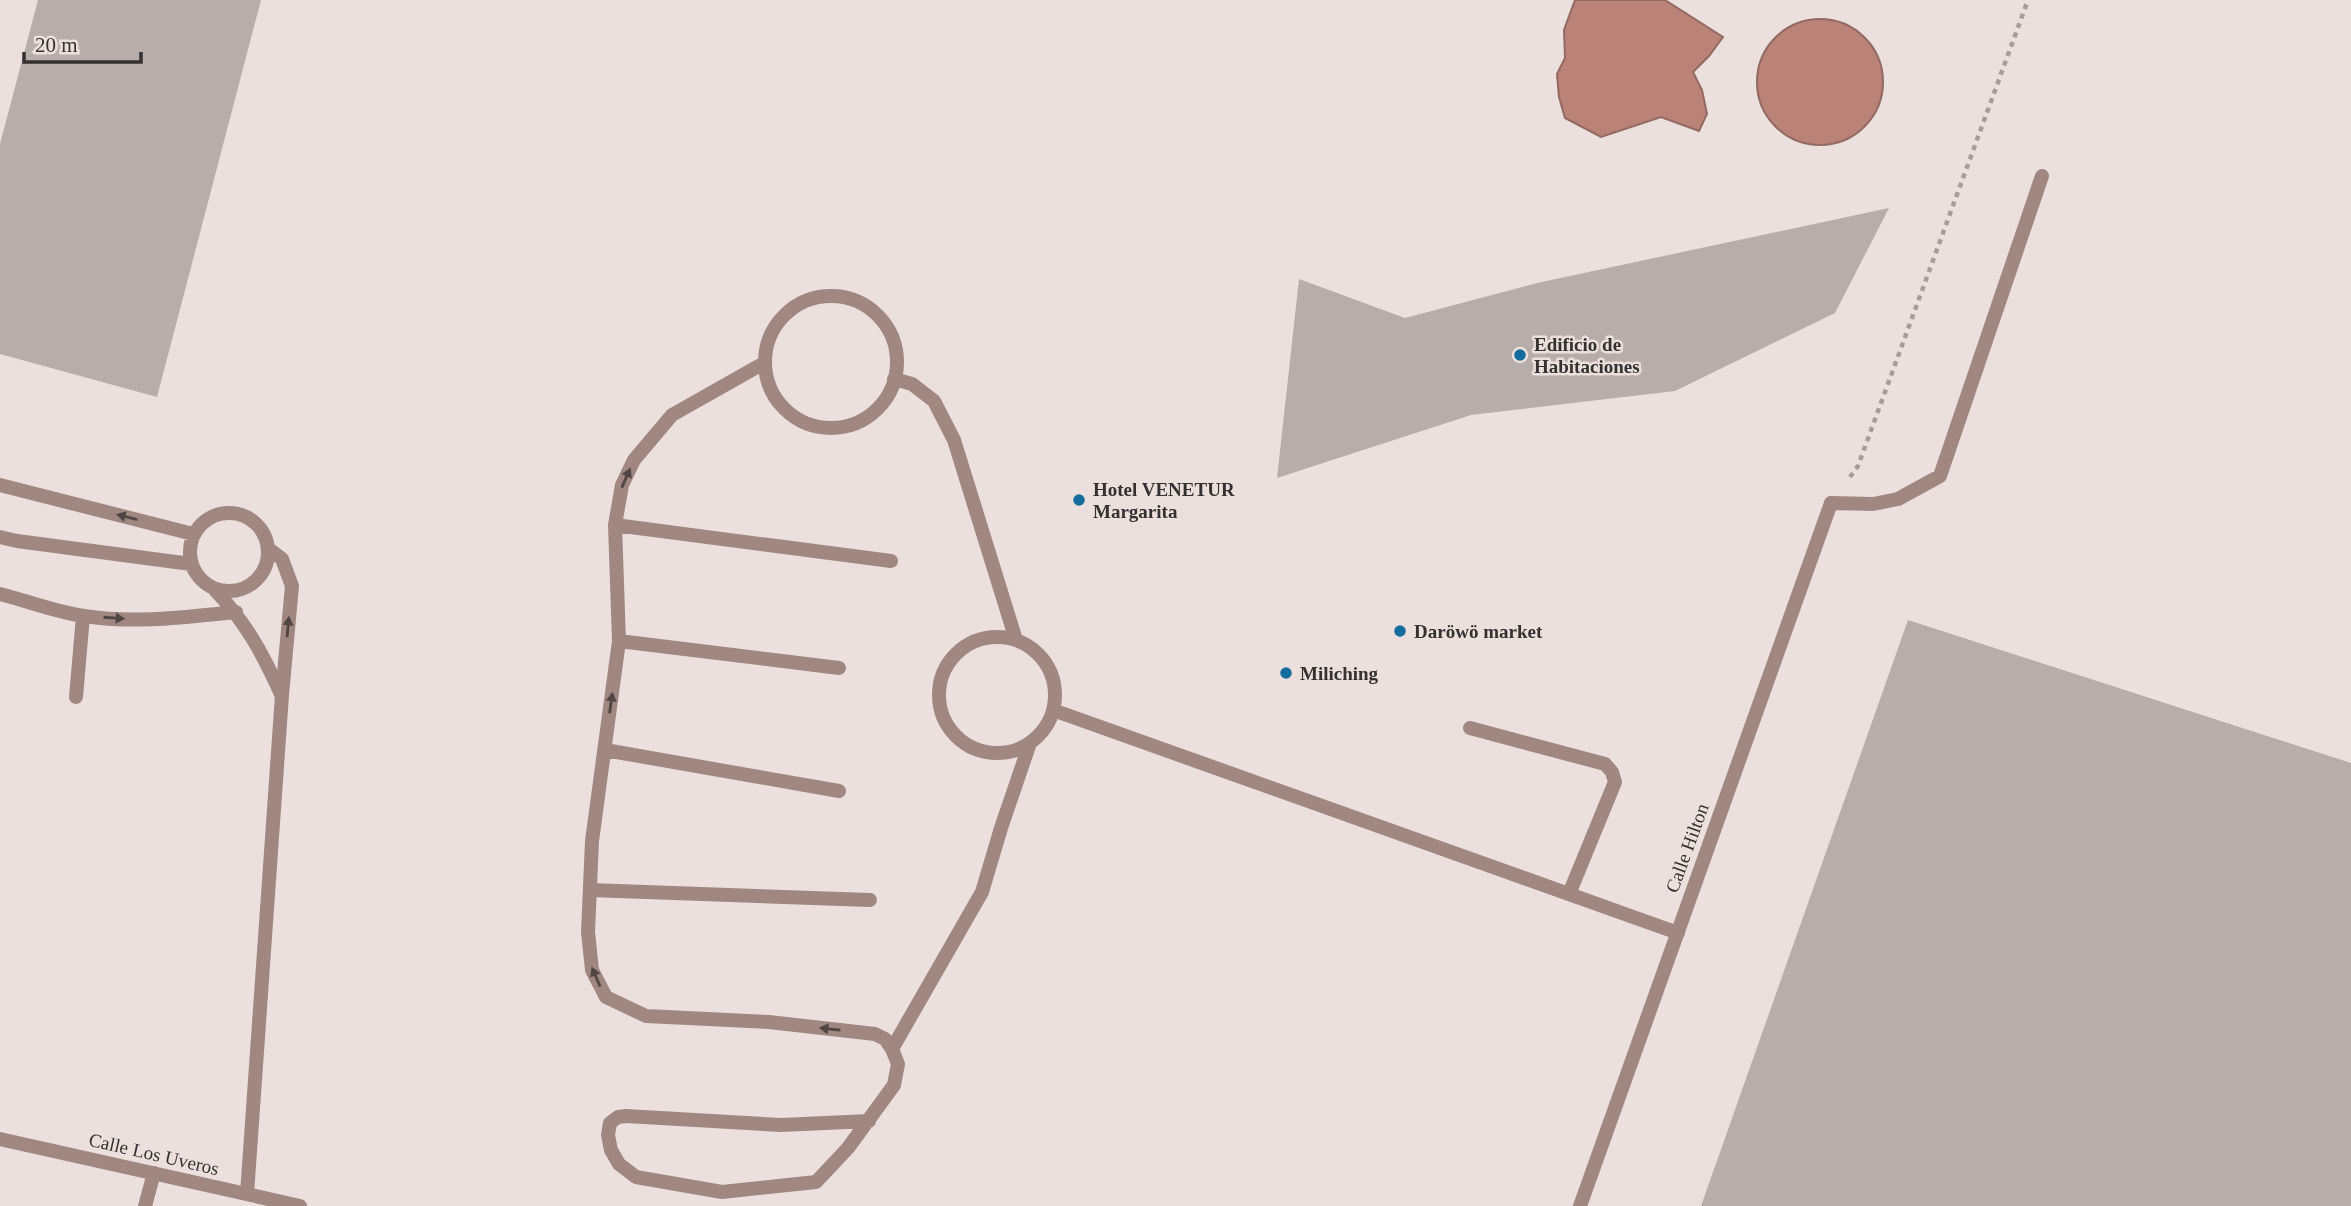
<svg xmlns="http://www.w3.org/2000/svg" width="2351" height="1206" viewBox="0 0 2351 1206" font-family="Georgia,serif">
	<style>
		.water { fill: #bb8278; stroke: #936a62; stroke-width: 2 }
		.building { fill: #b7adab }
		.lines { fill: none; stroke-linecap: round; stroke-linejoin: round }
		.path { stroke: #a59d9b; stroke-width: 4.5; stroke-dasharray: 5 5; stroke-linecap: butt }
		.lane { stroke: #a18782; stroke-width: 14 }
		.street { stroke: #a18782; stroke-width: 14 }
		.oneway { fill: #504644 }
		.poi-dot { fill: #166c9c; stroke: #ebe0de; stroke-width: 2.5 }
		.labels { text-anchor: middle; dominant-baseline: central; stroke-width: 5; stroke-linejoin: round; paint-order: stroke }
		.poi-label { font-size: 19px; font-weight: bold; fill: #353130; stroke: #ebe0de; text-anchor: start }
		.street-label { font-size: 19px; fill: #353130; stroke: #ebe0de }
	</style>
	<rect width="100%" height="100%" fill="#ebe0de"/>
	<path class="water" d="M1575,0H1665L1723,37L1709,56L1693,72L1702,90L1707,114L1699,131L1661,117L1601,137L1565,118L1559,97L1557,74L1565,58L1564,30Z
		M1757 82a63 63 0 1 1 126 0a63 63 0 1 1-126 0Z"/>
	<path class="building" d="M38,0H261L157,397L0,354V144Z
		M1889,208L1835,313L1675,391L1471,415L1277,478L1299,279L1405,318L1537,283Z
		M1908,620L2351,763V1206H1701Z"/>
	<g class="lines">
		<path class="path" d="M1850,477L1858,466L2028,0"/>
		<path class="lane" d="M765 362a66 66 0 1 1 132 0a66 66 0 1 1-132 0Z
			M764,363L672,415L634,460L622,485L615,525L619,641L592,841L588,932L592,970L606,997L646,1016L769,1022L875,1034L885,1039L892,1049L898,1064L894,1085L848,1148L816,1182L722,1192L636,1177L619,1164L611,1150L608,1135L610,1123L618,1117L626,1116L781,1125L869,1121
			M894,379L912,384L934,401L954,440L1016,640
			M0,485L193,534
			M1831,503L1873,504L1898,499L1940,476L2042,176
			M190 552a39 39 0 1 1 78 0a39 39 0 1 1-78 0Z
			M615,525L891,561
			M0,537L17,541L191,564
			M213,588C245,621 262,652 281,694
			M0,594C28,601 56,612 84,616C135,624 186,617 236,612
			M939 695a58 58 0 1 1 116 0a58 58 0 1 1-116 0Z
			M619,641L839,668
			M76,697L83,616
			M1053,710L1678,933
			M1470,728L1605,764L1612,772L1615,782L1569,894
			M605,750L839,791
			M590,890L870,900
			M892,1049L982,892L1001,828L1030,743
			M247,1194L282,695L292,586L282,559L269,549
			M145,1206L154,1173"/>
		<path class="street" d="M0,1139L300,1206
			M1580,1206L1831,503"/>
	</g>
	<defs><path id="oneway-solid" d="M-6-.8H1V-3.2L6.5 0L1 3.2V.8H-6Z" transform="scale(1.75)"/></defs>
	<g class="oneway">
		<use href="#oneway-solid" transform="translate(626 478) rotate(-66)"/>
		<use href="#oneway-solid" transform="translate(127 517) rotate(-166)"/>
		<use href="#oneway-solid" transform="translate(114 618) rotate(4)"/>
		<use href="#oneway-solid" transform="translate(288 627) rotate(-85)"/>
		<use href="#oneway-solid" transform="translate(611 703) rotate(-82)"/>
		<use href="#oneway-solid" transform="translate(596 977) rotate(-113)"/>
		<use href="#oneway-solid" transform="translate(830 1029) rotate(-174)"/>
	</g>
	<g class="poi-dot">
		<circle cx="1520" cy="355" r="7"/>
		<circle cx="1079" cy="500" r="7"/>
		<circle cx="1400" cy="631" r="7"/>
		<circle cx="1286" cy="673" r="7"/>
	</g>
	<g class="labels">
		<g class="poi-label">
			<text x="1534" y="344">Edificio de<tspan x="1534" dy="22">Habitaciones</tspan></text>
			<text x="1093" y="489">Hotel VENETUR<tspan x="1093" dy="22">Margarita</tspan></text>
			<text x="1414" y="631">Daröwö market</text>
			<text x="1300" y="673">Miliching</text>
		</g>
		<g class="street-label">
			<text transform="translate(1687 848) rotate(-70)">Calle Hilton</text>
			<text transform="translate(154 1154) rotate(13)">Calle Los Uveros</text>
		</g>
	</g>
	<path d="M24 52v10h117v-10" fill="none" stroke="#353130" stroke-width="3.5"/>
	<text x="35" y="52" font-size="21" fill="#353130" stroke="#ebe0de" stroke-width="5" paint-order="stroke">20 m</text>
</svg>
